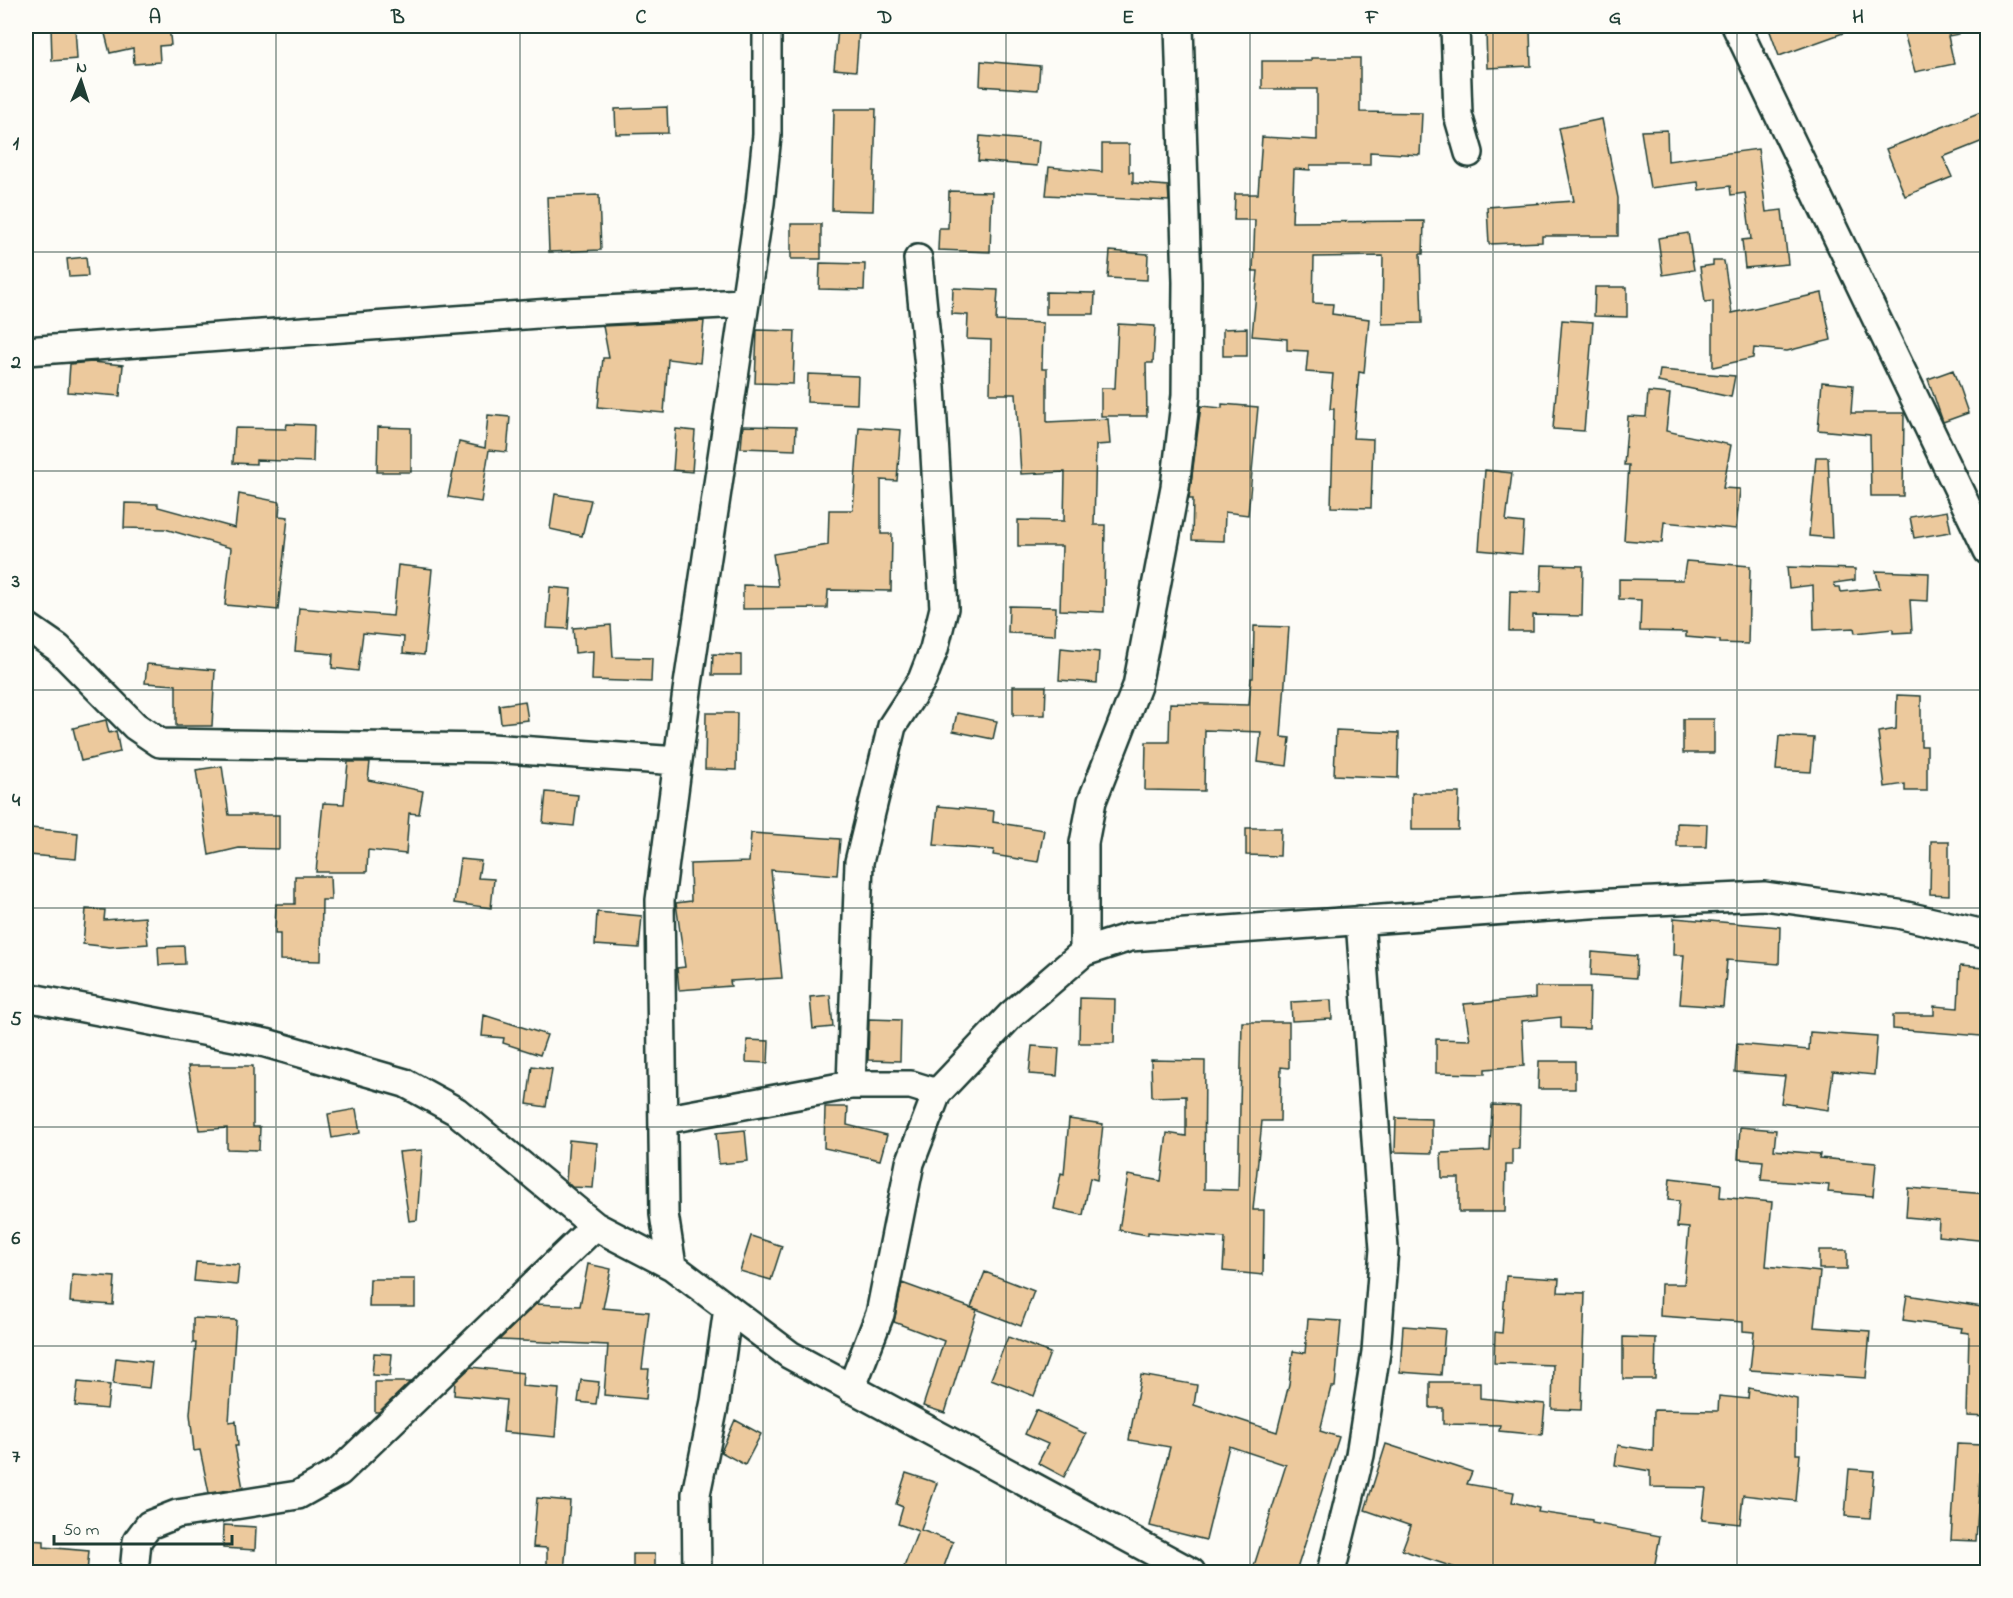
<svg xmlns="http://www.w3.org/2000/svg" width="2013" height="1598" viewBox="0 0 2013 1598" font-family="'Indie Flower',sans-serif">
	<style>
		.building { fill: #ecc99d; stroke: #1f3d34; stroke-width: 1.5 }
		.lines { fill: none; stroke-linecap: round; stroke-linejoin: round }
		.minor-casing { stroke: #1f3d34; stroke-width: 32 }
		.minor { stroke: #fdfcf7; stroke-width: 27 }
		.grid { fill: none; stroke: #1f3d34; stroke-width: 1.5; stroke-opacity: 0.55 }
		.neatline { fill: none; stroke: #1f3d34; stroke-width: 2 }
		.grid-label { font-size: 20px; text-anchor: middle; font-weight: bold; fill: #1f3d34 }
	</style>
	<rect width="100%" height="100%" fill="#fdfcf7"/>
	<filter id="ink" filterUnits="userSpaceOnUse"><feTurbulence type="fractalNoise" baseFrequency=".0167" numOctaves="2"/><feDisplacementMap in="SourceGraphic" scale="12" xChannelSelector="R" yChannelSelector="G"/><feConvolveMatrix kernelMatrix="1 2 1 2 8 2 1 2 1" color-interpolation-filters="sRGB"/></filter>
	<g filter="url(#ink)">
		<path class="building" d="M51,26H75L77,59L52,61Z
			M103,26H169L171,45L159,46L160,62L134,64L133,48L110,53Z
			M1768,26H1857V28L1779,56Z
			M1902,26H1958L1959,34L1948,36L1954,64L1915,72Z
			M838,29L859,31L856,71L834,69Z
			M1530,30L1531,66L1487,68L1486,31Z
			M1311,58H1360V112L1422,113L1420,155L1370,152V165H1310V170L1294,169L1292,222L1424,221L1423,254H1420L1422,323L1382,324L1383,256L1314,257L1313,303L1333,304L1332,314L1369,319L1364,373L1359,372L1353,438L1373,439L1371,508L1331,507L1334,409H1330L1333,374L1306,372L1308,351L1287,350V339L1252,336L1258,271H1253L1255,220H1234L1235,194H1258L1262,137L1317,140V89H1262V61H1311Z
			M981,61L1040,66L1038,90L980,86Z
			M667,107L668,133L616,134L615,109Z
			M834,109H876L873,211L832,210Z
			M1981,112L1988,127V139L1943,157L1952,177L1905,196L1886,149Z
			M1602,119L1618,198V236H1542V242L1489,244L1487,207L1574,201L1559,128Z
			M1667,130L1668,161L1758,149L1766,212L1782,210L1788,264L1745,268L1742,240L1751,239L1745,193L1731,195L1730,186L1699,190L1698,182L1650,188L1641,131Z
			M980,136L1039,141L1037,166L978,161Z
			M1102,144H1129V172H1133V183L1168,186L1169,201L1046,195L1049,167L1102,172Z
			M949,191L992,192L990,252L938,250L939,228H948Z
			M599,195L601,250L549,252L547,197Z
			M791,224H821V259H791Z
			M1688,233L1694,270L1663,275L1658,238Z
			M1110,251L1148,254L1147,280L1108,278Z
			M86,257L88,276L69,277L67,259Z
			M1713,261H1724L1732,313L1822,293L1831,340L1787,351L1754,348L1753,358L1713,367V301L1705,302L1700,267L1713,265Z
			M820,263L865,264L864,290L819,289Z
			M1595,287H1627V317L1594,316Z
			M953,288L998,290L996,321L1043,323L1042,369H1047V422L1108,419L1110,444L1096,445L1094,525H1105L1104,612L1060,610L1062,546H1018V520L1064,521L1065,472L1021,474L1016,394H990L991,340L967,339L968,315L952,314Z
			M1046,292L1095,293L1094,314H1046Z
			M1562,320L1593,322L1584,431L1553,429Z
			M704,321L700,363L668,359L664,413L598,407L603,358H609L603,326Z
			M1118,324L1155,326L1153,363H1146L1147,416H1101V388H1115Z
			M1247,328V356H1223V329Z
			M757,330L795,331L793,384L755,383Z
			M92,362L123,365L120,396L68,392L70,364Z
			M1660,370L1735,376L1731,397L1658,382Z
			M1953,370L1968,413L1943,422L1928,379Z
			M808,374L858,376L857,404L807,402Z
			M1822,382L1853,385L1851,413H1904L1903,496H1871L1870,435L1818,430Z
			M1648,392L1670,394L1666,431L1731,445L1723,488L1740,489L1736,529L1664,522L1662,543L1624,540L1629,465H1624L1628,416L1646,417Z
			M1222,404L1258,407L1248,515L1225,512L1224,541L1192,540L1193,499H1189L1201,406L1222,408Z
			M488,415L510,417L507,452L489,450L481,502L448,497L459,442L485,448Z
			M287,424L314,425L313,462L256,460V464L233,463L235,428L286,429Z
			M743,426L796,427L795,450L741,448Z
			M378,427L411,428V472H377Z
			M859,427L901,430L897,481L881,480V534H892L891,591L828,590L827,608L743,609V585L778,586L773,554L828,545L829,510H853Z
			M676,429L695,431L692,472L673,470Z
			M1816,457H1828L1832,538L1809,536Z
			M1485,470L1512,473L1506,521L1524,523L1522,554L1479,550Z
			M239,494L280,502L279,516L288,517L278,610L225,605L231,548L165,529L124,528L125,503L158,504V507L235,528Z
			M555,494L591,500L582,536L550,529Z
			M1947,511L1951,532L1914,538L1910,517Z
			M1686,561L1750,566L1748,644L1720,643V640L1686,637V632L1640,631L1641,600L1619,599V579L1683,580Z
			M398,565L432,569L424,655L403,653L404,637L363,633L358,671L332,668L333,654L295,651L299,608L393,616Z
			M1542,565L1583,566L1582,616L1533,615V631H1509L1510,591L1541,592Z
			M1787,567L1855,569V580L1834,583L1835,587H1840L1841,592L1880,588L1876,571L1929,573L1928,601L1910,600L1912,632L1893,633V629L1855,633L1854,628L1814,630L1813,585L1789,588Z
			M550,587L571,589L568,629L547,628Z
			M1009,606L1056,607L1055,635L1008,633Z
			M611,625L613,657L652,658L651,682L592,680L593,651L575,653L573,628Z
			M1254,626L1289,627L1281,737L1290,738L1287,766L1258,762L1261,732L1205,730L1204,791L1145,790L1146,742H1169L1170,703L1249,705L1251,678H1253Z
			M1061,648L1099,652L1097,683L1059,680Z
			M713,654L741,655V675H712Z
			M147,664L215,670L212,726H176V685L145,683Z
			M1013,686H1046L1045,715H1013Z
			M1897,695L1921,696V746H1927V791H1905V784L1885,787L1878,732L1896,729Z
			M525,701L528,720L501,723L499,705Z
			M706,713H737L736,770L705,769Z
			M957,713L997,721L993,739L953,731Z
			M1683,719H1714V753H1683Z
			M106,720L109,733L116,731L120,752L81,761L73,728Z
			M1336,730L1399,733L1398,778L1334,775Z
			M1779,736L1814,738L1811,772L1776,770Z
			M348,762H370L368,780L423,791L419,814L409,813L406,854L368,850L367,872H316L323,803L344,804Z
			M222,766L229,815H279V849L239,848L209,855L196,770Z
			M546,792L578,795L574,826L543,823Z
			M1412,793H1459L1458,830H1412Z
			M938,806L994,811L993,822L1044,830L1038,862L993,855L994,850L934,845Z
			M1677,823L1707,824L1706,847H1677Z
			M31,828L78,833L76,859L29,855Z
			M1246,828H1281L1280,856L1246,855Z
			M751,833L840,839L837,875L771,870L782,978L730,981L731,986L679,990L677,968L685,967L676,903L691,901L690,864L749,862Z
			M1931,841H1949V895L1930,894Z
			M460,859L481,861L478,878L494,879L491,908L454,903Z
			M295,876H330L331,900H322L321,961L280,960V934H275L276,904H295Z
			M86,909L105,910L104,920L145,917L148,944L110,947L83,944Z
			M597,912L642,916L639,948L595,945Z
			M1674,918L1780,927L1779,964L1727,960L1723,1007L1680,1004L1684,955H1673Z
			M184,946L185,964L159,965L158,947Z
			M1592,952L1637,956L1636,978L1591,975Z
			M1960,966L1984,968L1981,1036L1893,1029V1015H1934V1006L1958,1008Z
			M1535,987H1590L1589,1029L1561,1028V1017L1522,1021L1524,1066L1485,1069V1074L1436,1073V1039L1470,1040L1464,1004L1535,998Z
			M830,995L833,1027L813,1029L810,997Z
			M1080,998L1115,999L1114,1043H1079Z
			M1331,1000L1332,1019L1292,1021L1291,1002Z
			M484,1015L547,1035L540,1055L503,1043L504,1038L482,1036Z
			M869,1019L901,1020L900,1061L868,1060Z
			M1242,1022H1289V1068L1281,1067L1280,1121H1262L1253,1210H1264L1263,1275L1223,1271L1225,1238L1148,1232V1235L1119,1230L1128,1175L1161,1181L1167,1133L1186,1136V1096L1152,1097L1151,1060L1205,1061L1204,1189L1238,1190Z
			M1810,1032L1877,1037L1874,1075L1833,1071L1828,1110L1781,1103L1785,1076L1735,1072L1737,1044L1809,1050Z
			M747,1040L769,1041L768,1063L746,1062Z
			M1032,1046L1059,1048L1057,1076L1029,1074Z
			M1539,1061H1575V1089H1538Z
			M188,1066H253V1127H260L259,1150L227,1149V1128L199,1130Z
			M532,1066L552,1069L546,1107L527,1104Z
			M1492,1105L1520,1106L1519,1149H1512V1165H1506L1505,1212H1459V1178H1442L1441,1153L1490,1151Z
			M825,1107H848L847,1125L887,1135L880,1160L824,1148Z
			M356,1109L360,1133L332,1138L328,1114Z
			M1396,1118L1432,1119V1153L1395,1152Z
			M1069,1119L1103,1124L1097,1180L1090,1178L1083,1215L1054,1209L1061,1173L1064,1174Z
			M1740,1127L1776,1130L1774,1150L1820,1154L1819,1158L1876,1163L1873,1196L1828,1192L1829,1185L1761,1180L1763,1161L1738,1159Z
			M745,1130L748,1161L719,1164L716,1133Z
			M569,1140L597,1143L593,1188L572,1187L566,1181Z
			M422,1150L417,1220L409,1221L399,1152Z
			M1670,1178L1721,1184L1720,1197L1772,1202L1766,1266L1820,1272L1814,1327L1870,1331L1866,1378L1750,1370L1754,1332L1743,1331V1322L1660,1316L1661,1284H1684L1689,1228L1677,1227L1679,1201L1668,1200Z
			M1908,1188L1988,1194V1241L1938,1236L1939,1220L1906,1217Z
			M751,1236L782,1246L771,1280L740,1271Z
			M1819,1250H1847V1269H1819Z
			M196,1262L239,1265L237,1285L194,1281Z
			M588,1264L611,1269L603,1308L649,1312L642,1369H649L646,1399L604,1395L608,1345L499,1340L536,1304L580,1306Z
			M985,1272L1034,1291L1021,1326L971,1307Z
			M72,1274L115,1277L113,1305L70,1302Z
			M1506,1276L1559,1279L1558,1292L1585,1293L1581,1410L1552,1409L1553,1365L1494,1363L1495,1332L1502,1333Z
			M370,1279H415V1307H369Z
			M902,1283L977,1310L945,1413L923,1406L944,1341L894,1322Z
			M1907,1295L1988,1308V1417L1967,1416L1969,1333L1961,1332L1962,1328L1903,1320Z
			M193,1318L236,1320L229,1422L236,1421L238,1446H235L243,1488L209,1493L200,1450L194,1451L190,1414L196,1343H193Z
			M1308,1319L1341,1321L1335,1387H1331L1320,1431L1339,1437L1296,1572H1252L1286,1465L1229,1446L1206,1540L1150,1526L1170,1447L1129,1440L1141,1375L1197,1385L1194,1405L1277,1432L1289,1384L1293,1351L1305,1353Z
			M1403,1326L1445,1329L1441,1375L1400,1372Z
			M1008,1337L1050,1353L1034,1396L991,1379Z
			M1623,1337L1656,1338L1655,1379H1623Z
			M374,1353L392,1354L390,1376L372,1375Z
			M116,1358L152,1362L149,1388L113,1384Z
			M471,1367L523,1373L522,1386L559,1389L555,1437L503,1432L506,1400L454,1395L455,1382Z
			M581,1380L599,1382L596,1404L578,1402Z
			M78,1382L110,1385L107,1409L75,1406Z
			M375,1382H410L379,1412H375Z
			M1430,1382H1480V1398L1545,1404L1542,1435L1499,1431L1500,1425L1443,1424V1408H1430Z
			M1749,1388L1797,1399L1796,1454H1800L1796,1501L1743,1495L1740,1524L1702,1520L1706,1488L1650,1487V1471L1615,1465L1618,1445L1653,1451L1654,1410L1718,1411L1719,1396L1748,1399Z
			M1036,1410L1086,1434L1064,1477L1038,1463L1048,1444L1025,1434Z
			M735,1420L761,1434L745,1465L721,1452Z
			M1386,1444L1472,1472L1467,1484L1514,1492L1512,1502L1539,1508L1538,1512L1592,1520V1523L1660,1536L1654,1569L1636,1566L1635,1572L1596,1568L1594,1572H1468L1402,1550L1411,1526L1365,1510Z
			M1957,1444L1982,1445L1976,1541L1951,1540Z
			M1849,1469L1874,1471L1870,1518L1845,1516Z
			M906,1473L937,1483L921,1530L953,1542L942,1572H902L918,1531L898,1524L903,1507L896,1504Z
			M537,1498L570,1501L564,1572H547V1548L533,1547Z
			M224,1525L256,1527L255,1550L223,1548Z
			M26,1540L44,1541V1547L89,1551L87,1572H26Z
			M633,1554H655V1572H633Z"/>
		<g class="lines">
			<g class="minor-casing">
				<path id="minor" d="M767,26V135L760,203L687,691L660,900L664,1214L672,1266L790,1355L1191,1572
					M1455,26L1458,115L1469,153
					M1736,26L1988,551
					M26,351L565,312L743,303
					M26,626L58,648L135,726L160,743L491,748L678,761
					M1084,952V843L1092,801L1137,686L1175,487L1186,395L1187,282L1179,26
					M26,997L266,1043L405,1083L456,1111L595,1226L672,1266
					M851,1085L859,862L892,726L922,680L934,649L944,608L931,387L918,259
					M663,1120L851,1085H911L937,1093
					M851,1389L880,1314L910,1163L937,1093L1011,1015L1084,952L1130,937L1590,904L1764,896L1898,914L1988,935
					M134,1572L137,1541L149,1525L177,1514L298,1495L339,1472L595,1226
					M697,1572L696,1494L715,1401L728,1308
					M1331,1572L1360,1455L1376,1352L1384,1249L1360,920"/>
			</g>
			<use href="#minor" class="minor"/>
		</g>
	</g>
	<path class="grid" d="M276,26V1572M520,26V1572M763,26V1572M1006,26V1572M1250,26V1572M1493,26V1572M1737,26V1572M26,252H1988M26,471H1988M26,690H1988M26,908H1988M26,1127H1988M26,1346H1988"/>
	<rect width="2013" height="1598" fill="none" stroke="#fdfcf7" stroke-width="66"/>
	<g transform="translate(81 81) rotate(3)" stroke="#fdfcf7" stroke-width="4.5" paint-order="stroke">
	<path d="M0-4.5L10 22L0 15L-10 22Z" fill="#1f3d34"/>
	<text y="-9" font-size="16" font-weight="bold" text-anchor="middle" fill="#1f3d34">N</text>
	</g>
	<path d="M54 1535v9h178v-9" fill="none" stroke="#1f3d34" stroke-width="3"/>
	<text x="63" y="1535" font-size="18" fill="#1f3d34" stroke="#fdfcf7" stroke-width="4.5" paint-order="stroke">50 m</text>
	<rect x="33" y="33" width="1947" height="1532" class="neatline"/>
	<g class="grid-label">
		<text x="155" y="23">A</text>
		<text x="398" y="23">B</text>
		<text x="641" y="23">C</text>
		<text x="885" y="23">D</text>
		<text x="1128" y="23">E</text>
		<text x="1372" y="23">F</text>
		<text x="1615" y="23">G</text>
		<text x="1858" y="23">H</text>
		<text x="16" y="149">1</text>
		<text x="16" y="368">2</text>
		<text x="16" y="587">3</text>
		<text x="16" y="806">4</text>
		<text x="16" y="1025">5</text>
		<text x="16" y="1244">6</text>
		<text x="16" y="1462">7</text>
	</g>
</svg>
